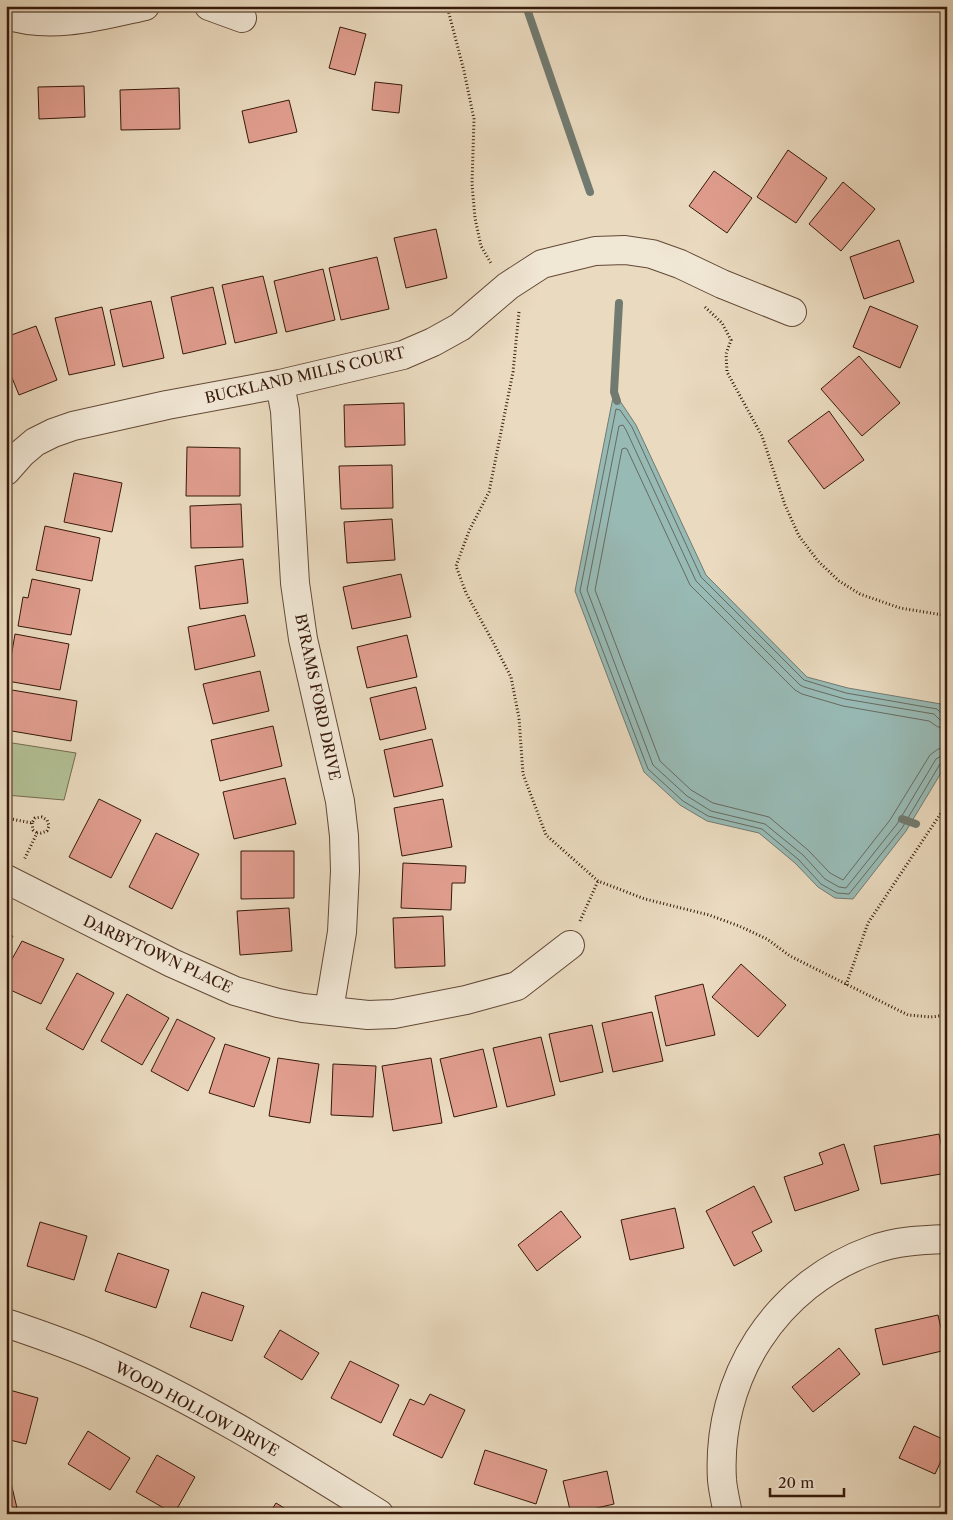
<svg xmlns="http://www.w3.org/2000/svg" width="953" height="1520" viewBox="0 0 953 1520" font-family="'Libre Caslon Text',serif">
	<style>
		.green { fill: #b3c095; stroke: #746c4f }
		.water { fill: #98bab5; stroke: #717a70 }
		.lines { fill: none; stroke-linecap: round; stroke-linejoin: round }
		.shore { stroke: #676a5f; stroke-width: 1 }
		.stream { stroke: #717a70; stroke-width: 8 }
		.building { fill: #e09d8e; stroke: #361909 }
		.minor-casing { stroke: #634936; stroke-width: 30 }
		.path { stroke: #361909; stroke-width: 3; stroke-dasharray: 1 2.5; stroke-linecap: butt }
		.minor { stroke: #f1e7d5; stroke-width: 28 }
		.labels { text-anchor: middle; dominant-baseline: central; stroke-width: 5; stroke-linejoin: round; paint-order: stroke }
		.street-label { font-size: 15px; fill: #361909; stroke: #f1e7d5 }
	</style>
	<rect width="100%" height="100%" fill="#eadabf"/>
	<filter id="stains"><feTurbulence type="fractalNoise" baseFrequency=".004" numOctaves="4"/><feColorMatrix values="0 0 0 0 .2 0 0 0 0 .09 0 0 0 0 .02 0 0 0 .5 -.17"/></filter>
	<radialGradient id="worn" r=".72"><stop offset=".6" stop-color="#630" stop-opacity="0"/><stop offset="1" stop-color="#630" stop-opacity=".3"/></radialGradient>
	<path class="green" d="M6,742L76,753L64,800L6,795Z"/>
	<path class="water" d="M614,392L636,425L706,575L807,677L848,688L941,704L947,713V763L906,831L853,899L835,898L818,887L795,863L759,833L707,821L680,805L644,772L575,591Z"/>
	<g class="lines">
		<path class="shore" d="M947,715L942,714L937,709L846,693L804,680L701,577L632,427L620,410L616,409L580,591L648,769L683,801L708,816L762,829L799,860L821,884L837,893L849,894L902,828L940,764L947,761
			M947,721L940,720L934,714L845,699L804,687L800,685L696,581L626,430L623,425L619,426L587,590L653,765L687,796L711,811L765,824L803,855L825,879L839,887L846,888L897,824L936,759L941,756L947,755
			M947,728L938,727L929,721L843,706L802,694L795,690L690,585L627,449L625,448L622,449L595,590L660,761L691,790L713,803L769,817L808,850L830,873L843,880L890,820L930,755L938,749L947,748"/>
		<path class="stream" d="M526,6L590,192
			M617,401L614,392L619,303
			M902,819L916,824"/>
	</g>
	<path class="building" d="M340,27L366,34L355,75L329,68Z
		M375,82L402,85L399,113L372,110Z
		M84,86L85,117L39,119L38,87Z
		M179,88L180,129L121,130L120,90Z
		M289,100L297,132L249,143L242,111Z
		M788,150L827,178L796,223L757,197Z
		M714,171L752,198L727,233L689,206Z
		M843,182L875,209L841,251L809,224Z
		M436,229L447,278L406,288L394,238Z
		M899,240L914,282L864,299L850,257Z
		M377,257L389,309L341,320L329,268Z
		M323,269L335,320L286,332L274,281Z
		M263,276L277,333L235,343L222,285Z
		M213,287L226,344L183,354L171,297Z
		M151,301L164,358L123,367L110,310Z
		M870,306L918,326L900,368L853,347Z
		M102,307L115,365L69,375L55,318Z
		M36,326L57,380L19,395L6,363V337Z
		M859,356L900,403L862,436L821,389Z
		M404,403L405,445L345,447L344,405Z
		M829,411L864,460L824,489L788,441Z
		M187,447L240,448V496H186Z
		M392,465L393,508L341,509L339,466Z
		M74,473L122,483L112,532L64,522Z
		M241,504L243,547L191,548L190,506Z
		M392,519L395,560L347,563L344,522Z
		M45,526L100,538L92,581L36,570Z
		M243,559L248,603L200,609L195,566Z
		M401,574L411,617L352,629L343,587Z
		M32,579L80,589L71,635L18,626L23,597L28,598Z
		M245,615L255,656L195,670L188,627Z
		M15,634L69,644L60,690L7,681Z
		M407,635L417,677L367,688L357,647Z
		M260,671L269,711L213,724L203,684Z
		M416,687L426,729L380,740L370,698Z
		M12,690L77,701L71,741L6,730Z
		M273,726L282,766L220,781L211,740Z
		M432,739L443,786L394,797L384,750Z
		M285,778L296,824L234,839L223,792Z
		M99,799L141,820L111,878L69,857Z
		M443,799L452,847L402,856L394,808Z
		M156,833L199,854L172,909L129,887Z
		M241,851H294V898L241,899Z
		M403,863L466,866L465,883H452L451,910L401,908Z
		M289,908L292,951L240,955L237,911Z
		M443,916L445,966L395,968L393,918Z
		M6,934L13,936L6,948Z
		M22,941L64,959L41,1004L6,988V970Z
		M741,964L786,1005L758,1037L712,997Z
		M77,973L114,993L83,1050L46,1029Z
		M703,984L715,1035L666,1046L655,996Z
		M127,994L169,1018L142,1065L101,1041Z
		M652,1012L663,1061L613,1072L602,1023Z
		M177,1019L215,1038L188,1091L151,1071Z
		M592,1025L603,1072L560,1082L549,1034Z
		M541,1037L555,1095L507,1107L493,1048Z
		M225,1044L270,1058L254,1107L209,1093Z
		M483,1049L497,1107L454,1117L440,1059Z
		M278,1058L319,1064L310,1123L269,1116Z
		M431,1058L442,1123L393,1131L382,1066Z
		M333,1064L376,1066L373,1117L331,1115Z
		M939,1134L947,1173L881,1184L874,1146Z
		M844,1144L859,1190L795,1211L784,1177L823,1164L819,1153Z
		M754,1186L772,1222L752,1232L762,1251L734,1266L706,1211Z
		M675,1208L684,1248L630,1260L621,1220Z
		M561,1211L581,1237L537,1271L518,1245Z
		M40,1222L87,1236L74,1280L27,1266Z
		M118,1253L169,1270L156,1308L105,1291Z
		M202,1292L244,1306L232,1341L190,1327Z
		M938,1315L946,1350L883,1365L875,1329Z
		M280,1330L319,1353L302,1380L264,1357Z
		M839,1348L860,1374L813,1412L792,1387Z
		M350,1361L399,1385L381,1423L331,1398Z
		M6,1389L38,1398L26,1444L6,1439Z
		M430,1394L465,1410L442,1458L393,1435L410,1399L424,1405Z
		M914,1426L947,1441V1448L935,1474L899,1458Z
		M88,1431L130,1458L110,1490L68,1464Z
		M485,1450L547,1470L536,1504L474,1484Z
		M157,1455L195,1477L174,1514L136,1492Z
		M6,1462L17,1508L6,1511Z
		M607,1471L614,1504L571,1514L563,1481Z
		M276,1503L294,1514H269Z"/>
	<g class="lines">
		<g class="minor-casing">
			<path id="minor" d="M209,6L242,18
				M6,15C52,30 100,16 145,6
				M280,384L285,411L295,583L303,639L340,801L344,836L345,871L342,932L329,1010
				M6,471L22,453L35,442L53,433L73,426L167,405L280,384L403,355L433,342L460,327L508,286L542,264L595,251L625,250L652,254L680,264L722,284L792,312
				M6,879L172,963L235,991L278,1003L303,1008L368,1015L394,1014L466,1000L517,986L570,945
				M6,1323C38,1334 71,1345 102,1359C199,1401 289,1458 379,1514
				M728,1514C726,1503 723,1491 722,1480C716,1378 775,1285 872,1250C896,1241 921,1240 947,1239"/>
		</g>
		<path class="path" d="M447,6L464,71L474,119L472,184L475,218L481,246L492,265
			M705,307L722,323L731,340L726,354L727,372L762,436L785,505L799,536L818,561L839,581L860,594L900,608L943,615L947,617
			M519,312L513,372L489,492L469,531L456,566L466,593L493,642L511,677L519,718L523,774L546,835L598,881L645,899L709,915L739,926L767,939L790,956L908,1015L931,1017L947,1015
			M6,818L32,823L35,818L42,817L47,820L49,826L47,831L41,833H37L24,860
			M32,823L33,830L37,833
			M580,921L598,881
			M846,985L868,923L947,804"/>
		<use href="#minor" class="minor"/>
	</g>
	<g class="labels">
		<g class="street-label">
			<text transform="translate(305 375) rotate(-13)">BUCKLAND MILLS COURT</text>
			<text transform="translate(318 697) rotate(78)">BYRAMS FORD DRIVE</text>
			<text transform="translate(158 954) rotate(25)">DARBYTOWN PLACE</text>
			<text transform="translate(197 1409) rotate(28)">WOOD HOLLOW DRIVE</text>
		</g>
	</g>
	<rect width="953" height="1520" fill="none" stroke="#eadabf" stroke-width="25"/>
	<rect x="8" y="8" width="938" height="1505" fill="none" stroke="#361909" stroke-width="2.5"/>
	<rect x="12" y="12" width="928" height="1495" fill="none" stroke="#361909"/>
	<path d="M770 1488v8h74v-8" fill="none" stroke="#361909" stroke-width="2.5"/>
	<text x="778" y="1488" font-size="15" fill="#361909" stroke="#f1e7d5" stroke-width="4" paint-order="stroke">20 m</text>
	<rect width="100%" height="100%" filter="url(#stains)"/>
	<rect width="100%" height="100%" fill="url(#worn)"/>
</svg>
